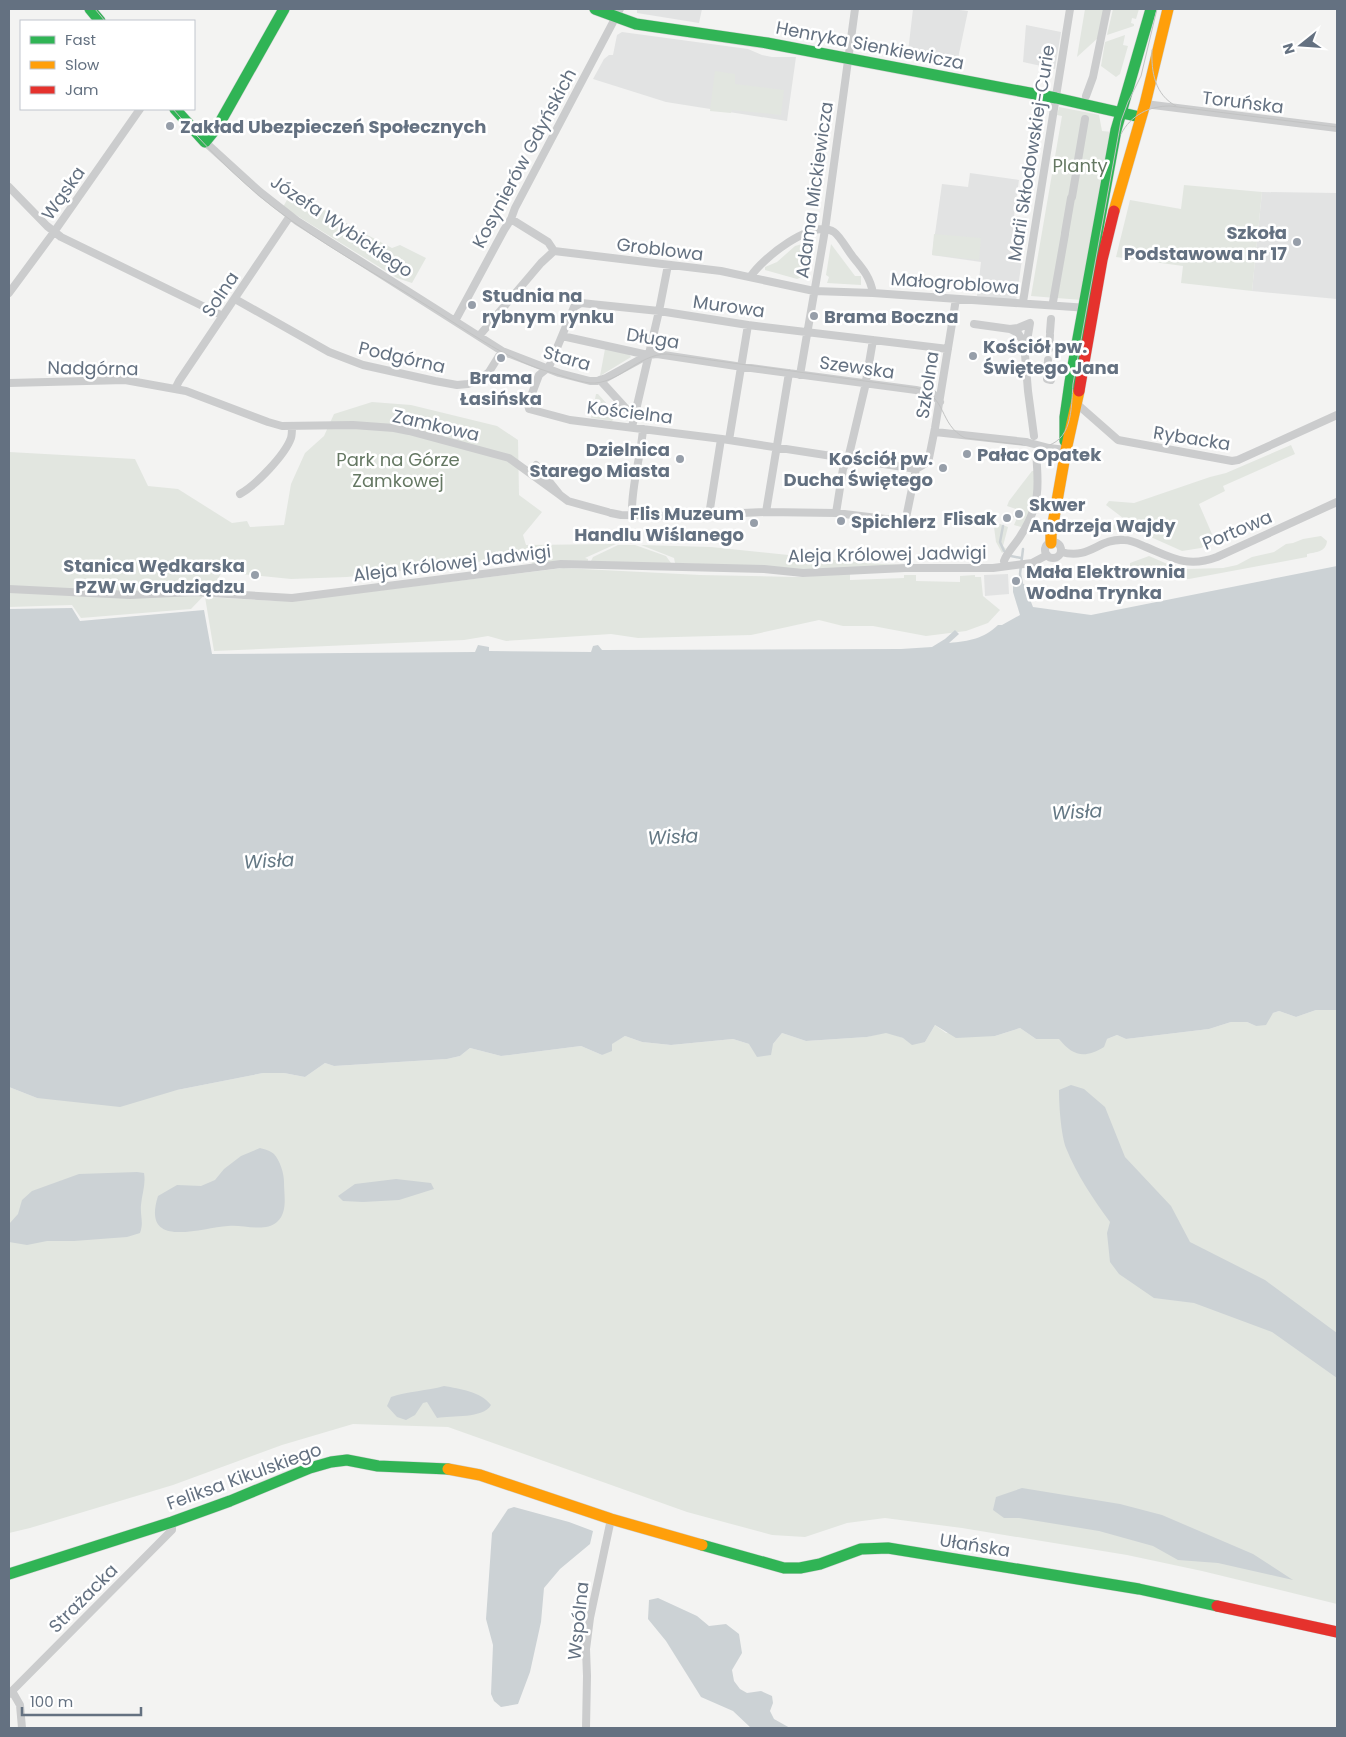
<svg xmlns="http://www.w3.org/2000/svg" width="1346" height="1737" viewBox="0 0 1346 1737" font-family="Poppins,sans-serif">
	<style>
		.built { fill: #e2e3e3 }
		.green { fill: #e2e6e0 }
		.water { fill: #ccd2d5 }
		.lines { fill: none; stroke-linecap: round; stroke-linejoin: round }
		.stream { stroke: #ccd2d5; stroke-width: 2.5 }
		.fast-casing { stroke: #d0d1d1; stroke-width: 12 }
		.slow-casing { stroke: #d0d1d1; stroke-width: 12 }
		.jam-casing { stroke: #d0d1d1; stroke-width: 12 }
		.street { stroke: #cbcccd; stroke-width: 8 }
		.fast { stroke: #30b455; stroke-width: 11 }
		.slow { stroke: #ff9f0a; stroke-width: 11 }
		.jam { stroke: #e5322d; stroke-width: 11 }
		.tram { stroke: #c2c3c3; stroke-width: 1 }
		.street-bridge { stroke: #cbcccd; stroke-width: 8 }
		.poi-dot { fill: #969ea9; stroke: #fff; stroke-width: 2 }
		.labels { text-anchor: middle; dominant-baseline: central; stroke-width: 5; stroke-linejoin: round; paint-order: stroke }
		.street-label { font-size: 18px; fill: #647181; stroke: #fff }
		.poi-label { font-size: 18px; font-weight: bold; fill: #647181; stroke: #fff; text-anchor: start }
		.park-label { font-size: 18px; fill: #657863; stroke: #fff }
		.water-label { font-size: 19px; font-style: italic; fill: #657985; stroke: #fff }
	</style>
	<rect width="100%" height="100%" fill="#f3f3f2"/>
	<path class="built" d="M637,9H702L699,23L637,13Z
		M913,9H951L968,11L956,68L908,52Z
		M1026,25L1061,32L1055,69L1023,62Z
		M622,32L748,49L762,55L772,57H796L787,121L666,102L593,79L604,59L609,55H613L617,35Z
		M970,173L1019,180L1014,216L1028,218L1016,301L977,296L981,262L932,255L942,184L968,187Z
		M1262,192L1337,193V299L1252,291Z
		M1008,574L1009,594L985,596L984,575Z"/>
	<path class="green" d="M1085,9H1104L1099,37L1077,57Z
		M1113,9H1139L1136,19L1132,18L1131,23L1134,24V26L1107,35Z
		M1125,35L1123,45L1128,46L1120,74L1116,77L1101,66L1105,42Z
		M715,71L735,74V84L784,90L781,115L732,110L731,113L710,111Z
		M1059,107L1095,114L1099,115L1102,131L1113,132L1082,300L1031,296L1062,116L1057,115Z
		M1184,185L1262,192L1252,291L1181,283L1183,266L1116,257L1130,200L1181,209Z
		M292,191L358,230L392,248L400,245L426,258L412,283L397,278L283,207Z
		M934,234L981,238L979,260L932,255Z
		M809,242L805,276L797,279L765,270V267L777,262L795,246Z
		M831,244L855,276H861V285L827,283L829,277L826,275Z
		M605,349L628,353L631,357L600,376Z
		M596,394H598L617,415L612,421L591,418Z
		M372,402L411,405L497,426L518,440L519,495L542,512L523,535L526,545L616,544L585,558L588,559V561L532,565L531,559L521,557L347,577L291,579L222,572L215,584L191,609L81,618L72,605L9,607V452L135,459L148,486L178,489L232,523L247,521L250,527L284,525L291,484L305,453L324,436L334,414Z
		M1291,445L1295,454L1223,486L1225,491L1199,504L1215,541L1201,548L1182,551L1135,530H1112L1102,534L1123,518L1106,505L1109,501L1134,503L1210,477L1226,473Z
		M1032,471H1035V497L1024,526L1021,527L1014,525L1017,518L1013,517L1016,509L1007,506L1009,501Z
		M1000,524L1008,527L1003,546L1006,549L1002,553L996,542L994,527Z
		M1321,536L1327,541C1326,552 1316,552 1307,554V557L1189,579L1130,577V563L1149,556L1172,566L1186,569L1223,568L1237,565L1252,557L1274,552L1286,544L1293,543L1303,539Z
		M618,545H635L666,556L671,563H638L591,561L593,557Z
		M641,545L711,547L865,563L901,565L811,571L768,567L675,563L674,558Z
		M563,568L700,575L795,577L850,574V580L904,578V575H916V581L960,582V576L975,575V577H981L983,596L1000,610L988,623L966,631L926,636L873,626H843L819,620L751,635L638,638L611,634L506,641L488,636L464,640L214,651L205,597L276,601L317,598Z
		M1316,1010H1337V1604L1202,1571L1127,1555L962,1528L885,1518L847,1523L805,1537L772,1535L687,1512L448,1427L353,1424L282,1445L173,1485L30,1528L9,1533V1087L37,1098L177,1090L263,1073H284L305,1077L325,1063L334,1066L447,1059L460,1056L470,1048L501,1056L581,1046L602,1055L611,1044L625,1036L642,1042L671,1045L733,1039L749,1044H773L782,1033L806,1041L867,1037L886,1032L903,1038L925,1042L935,1025L946,1033L995,1036L1020,1028L1036,1039H1107L1117,1035L1126,1039L1209,1029L1231,1022H1247L1256,1026L1273,1013L1279,1011L1296,1017Z"/>
	<path class="water" d="M1337,566V1010H1316L1296,1017L1279,1011L1273,1013L1266,1025L1256,1026L1247,1022H1231L1209,1029L1126,1039L1117,1035L1107,1039L1104,1047C1084,1059 1073,1056 1059,1039H1036L1020,1028L995,1036L956,1038L935,1025L925,1042L912,1045L903,1038L886,1033L867,1037L806,1041L782,1033L773,1044L771,1055L757,1057L749,1044L733,1039L671,1045L642,1042L625,1036L612,1044V1051L602,1055L581,1046L501,1056L470,1048L460,1056L447,1059L334,1066L325,1063L305,1077L284,1073H263L177,1090L120,1107L37,1098L9,1087V609L72,608L80,621L204,610L212,654L475,652L478,645L489,647V651L591,652L593,646L598,645L602,650L901,649L932,647L945,639L955,630L959,634L949,643C970,641 983,639 998,625H1002L1020,615L1013,592V584H1024L1033,607L1091,615Z
		M1071,1085L1084,1089L1105,1107L1125,1157L1171,1206L1190,1242L1265,1280L1337,1333V1378L1272,1332L1194,1303L1154,1298L1119,1274L1110,1262L1107,1233L1110,1222C1093,1199 1077,1175 1066,1148C1061,1134 1059,1106 1059,1090Z
		M260,1148C264,1149 271,1151 274,1154C280,1161 284,1173 284,1182C284,1196 288,1212 277,1222C264,1233 243,1224 228,1226C199,1228 141,1250 158,1196L177,1185L201,1186L215,1180L224,1169L241,1156Z
		M137,1172L144,1173C146,1184 142,1194 141,1205C140,1215 144,1223 140,1233L127,1237L74,1241H47L27,1245L9,1242V1224L18,1214L22,1200L32,1191L79,1174Z
		M396,1179L431,1183L434,1189L399,1200L363,1202L343,1201L338,1196L355,1184Z
		M444,1386C460,1389 480,1391 491,1405C483,1419 452,1415 437,1418L427,1402L423,1403L415,1415L406,1420L397,1417L387,1406L391,1397C408,1391 427,1391 444,1386Z
		M1022,1488L1120,1504L1162,1515L1253,1554L1293,1580L1218,1563L1178,1560L1153,1546L1099,1531L1019,1518H1004L993,1510L996,1497Z
		M514,1507L569,1522L593,1531L590,1544L560,1569L544,1588L541,1622L530,1672L518,1704L501,1707L494,1701L491,1694L493,1645L486,1619L492,1533L508,1509Z
		M658,1598L697,1616L709,1626L726,1624L739,1634L742,1653L732,1670L734,1681L740,1689L747,1693L761,1691L772,1696L773,1703L770,1711L774,1719L790,1728H751L733,1711L701,1697L666,1641L648,1619L649,1600Z"/>
	<g class="lines">
		<path class="stream" d="M1003,526L1000,542L1004,551
			M1011,556L1021,558
			M1022,584L1020,574L1023,549"/>
		<g class="fast-casing">
			<path id="fast" d="M90,9L100,21
				M595,9L636,24L767,43L1056,98L1140,117
				M175,109L205,142L218,126L284,9
				M1065,441V417L1070,382L1116,130L1151,9
				M702,1545L784,1568H800L820,1564L861,1549L888,1548L1139,1589L1217,1606
				M9,1574L172,1522L230,1501L310,1468L331,1462L347,1460L378,1466L448,1469"/>
		</g>
		<g class="slow-casing">
			<path id="slow" d="M1114,211L1145,104L1168,9
				M1051,543V535L1066,450L1079,391
				M448,1469L480,1475L611,1519L702,1545"/>
		</g>
		<g class="jam-casing">
			<path id="jam" d="M1079,391L1102,260L1114,211
				M1217,1606L1337,1632"/>
		</g>
		<path class="street" d="M1086,96L1093,77L1107,9
			M1145,104L1337,128
			M205,142L260,192L297,221L502,351L559,373L590,381H597L606,378L648,355
			M1077,166L1085,119
			M9,187L47,226L61,237L223,316
			M1072,197L1077,168
			M511,219L548,242L554,251
			M1065,233L1071,198
			M554,251L721,271L814,291L873,293L1088,308
			M751,276C762,259 812,218 834,232C840,236 848,251 853,257C863,269 870,277 873,293
			M9,293L54,232L140,109
			M235,299L329,352L363,365L435,381L457,385L468,384L479,380L489,372L502,351
			M1023,302L1070,9
			M1053,302L1065,234
			M455,321L504,230L511,219L515,208L620,9
			M974,324L1010,329L1018,333L1024,343L1028,391L1034,436
			M1010,329L1018,328L1030,323L1028,335L1024,343
			M1050,332L1051,319
			M479,336L541,263L554,251
			M562,336L648,355L657,354L736,366L916,390L933,394L940,402
			M1049,349L1050,335
			M1048,360L1047,379L1051,380
			M800,375L825,230L855,9
			M600,380L630,413L635,414
			M9,383L125,380L186,391L268,422L282,426L353,425L394,428L409,431L509,458L560,495
			M175,389L179,381L290,216
			M1077,404L1118,440L1232,461L1238,460L1337,415
			M632,427L659,311L668,265
			M935,432L1026,442
			M729,440L748,325
			M1049,448L1066,450
			M536,465L560,495L568,501L608,512
			M916,469L722,439L570,420L529,409L528,404L539,375L549,367L574,307L581,303L659,311L748,325L948,349
			M916,469L926,463L929,458L935,428L956,299
			M240,494C256,485 285,455 291,438C292,435 292,430 292,426
			M766,512L789,373
			M611,513L621,515L675,516L766,512L836,513L902,521L906,518L916,469
			M836,513L843,469L848,459L865,387L873,340
			M632,514C631,486 641,457 643,429
			M709,515L721,439
			M1045 550a8 8 0 1 1 16 0a8 8 0 1 1-16 0Z
			M1061,552C1091,560 1098,538 1124,540C1132,540 1139,544 1146,547C1172,558 1188,568 1217,557L1337,502
			M1004,561C1007,552 1016,544 1021,535C1040,506 1039,486 1036,453
			M9,589L130,595L195,592L292,598L561,564L764,569L803,573L905,568H993L1032,563L1047,555
			M12,1691L20,1705L22,1728
			M9,1694L172,1530V1522
			M586,1728L587,1676L586,1649L590,1618L611,1519"/>
		<use href="#fast" class="fast"/>
		<use href="#slow" class="slow"/>
		<use href="#jam" class="jam"/>
		<path class="tram" d="M95,9L105,21
			M1152,50C1151,72 1155,95 1176,106
			M173,109C203,144 236,178 273,207C321,244 375,273 426,305C465,329 502,357 546,371C560,375 575,381 590,383C618,385 638,354 667,354L916,388C948,396 938,424 965,438L1042,447C1073,442 1071,409 1073,384L1121,121L1128,102L1141,76L1157,9
			M1121,134C1131,115 1149,106 1170,106L1337,127"/>
		<path class="street-bridge" d="M1026,442L1049,448"/>
	</g>
	<g class="poi-dot">
		<circle cx="170" cy="126" r="5"/>
		<circle cx="1297" cy="242" r="5"/>
		<circle cx="472" cy="305" r="5"/>
		<circle cx="814" cy="316" r="5"/>
		<circle cx="973" cy="356" r="5"/>
		<circle cx="501" cy="358" r="5"/>
		<circle cx="967" cy="454" r="5"/>
		<circle cx="680" cy="459" r="5"/>
		<circle cx="943" cy="468" r="5"/>
		<circle cx="1019" cy="514" r="5"/>
		<circle cx="1007" cy="518" r="5"/>
		<circle cx="841" cy="521" r="5"/>
		<circle cx="754" cy="523" r="5"/>
		<circle cx="255" cy="575" r="5"/>
		<circle cx="1016" cy="581" r="5"/>
	</g>
	<g class="labels">
		<g class="street-label">
			<text transform="translate(870 45) rotate(11)">Henryka Sienkiewicza</text>
			<text transform="translate(1243 102) rotate(7)">Toruńska</text>
			<text transform="translate(1031 153) rotate(-81)">Marii Skłodowskiej-Curie</text>
			<text transform="translate(524 158) rotate(-62)">Kosynierów Gdyńskich</text>
			<text transform="translate(814 190) rotate(-82)">Adama Mickiewicza</text>
			<text transform="translate(63 193) rotate(-55)">Wąska</text>
			<text transform="translate(342 226) rotate(34)">Józefa Wybickiego</text>
			<text transform="translate(660 249) rotate(7)">Groblowa</text>
			<text transform="translate(955 283) rotate(4)">Małogroblowa</text>
			<text transform="translate(220 294) rotate(-56)">Solna</text>
			<text transform="translate(729 306) rotate(8)">Murowa</text>
			<text transform="translate(653 338) rotate(9)">Długa</text>
			<text transform="translate(402 357) rotate(13)">Podgórna</text>
			<text transform="translate(567 358) rotate(16)">Stara</text>
			<text transform="translate(857 367) rotate(8)">Szewska</text>
			<text transform="translate(93 368) rotate(1)">Nadgórna</text>
			<text transform="translate(927 385) rotate(-81)">Szkolna</text>
			<text transform="translate(630 412) rotate(7)">Kościelna</text>
			<text transform="translate(436 425) rotate(13)">Zamkowa</text>
			<text transform="translate(1192 438) rotate(9)">Rybacka</text>
			<text transform="translate(1237 530) rotate(-23)">Portowa</text>
			<text transform="translate(887 554) rotate(-1)">Aleja Królowej Jadwigi</text>
			<text transform="translate(452 563) rotate(-7)">Aleja Królowej Jadwigi</text>
			<text transform="translate(244 1476) rotate(-20)">Feliksa Kikulskiego</text>
			<text transform="translate(975 1545) rotate(9)">Ułańska</text>
			<text transform="translate(83 1598) rotate(-45)">Strażacka</text>
			<text transform="translate(578 1621) rotate(-84)">Wspólna</text>
		</g>
		<g class="poi-label">
			<text x="180" y="126">Zakład Ubezpieczeń Społecznych</text>
			<text x="1287" y="232" text-anchor="end">Szkoła<tspan x="1287" dy="21">Podstawowa nr 17</tspan></text>
			<text x="482" y="295">Studnia na<tspan x="482" dy="21">rybnym rynku</tspan></text>
			<text x="824" y="316">Brama Boczna</text>
			<text x="983" y="346">Kościół pw.<tspan x="983" dy="21">Świętego Jana</tspan></text>
			<text x="501" y="377" text-anchor="middle">Brama<tspan x="501" dy="21">Łasińska</tspan></text>
			<text x="670" y="449" text-anchor="end">Dzielnica<tspan x="670" dy="21">Starego Miasta</tspan></text>
			<text x="977" y="454">Pałac Opatek</text>
			<text x="933" y="458" text-anchor="end">Kościół pw.<tspan x="933" dy="21">Ducha Świętego</tspan></text>
			<text x="1029" y="504">Skwer<tspan x="1029" dy="21">Andrzeja Wajdy</tspan></text>
			<text x="744" y="513" text-anchor="end">Flis Muzeum<tspan x="744" dy="21">Handlu Wiślanego</tspan></text>
			<text x="997" y="518" text-anchor="end">Flisak</text>
			<text x="851" y="521">Spichlerz</text>
			<text x="245" y="565" text-anchor="end">Stanica Wędkarska<tspan x="245" dy="21">PZW w Grudziądzu</tspan></text>
			<text x="1026" y="571">Mała Elektrownia<tspan x="1026" dy="21">Wodna Trynka</tspan></text>
		</g>
		<g class="park-label">
			<text x="1080" y="165">Planty</text>
			<text x="398" y="459">Park na Górze<tspan x="398" dy="21">Zamkowej</tspan></text>
		</g>
		<g class="water-label">
			<text transform="translate(1077 812) rotate(-3)">Wisła</text>
			<text transform="translate(673 837) rotate(-3)">Wisła</text>
			<text transform="translate(269 861) rotate(-3)">Wisła</text>
		</g>
	</g>
	<rect width="1346" height="1737" fill="none" stroke="#647181" stroke-width="20"/>
	<rect x="20" y="20" width="175" height="90" fill="#ffffff" stroke="#c1c6cd"/>
	<rect x="30" y="36" width="25" height="8" fill="#30b455" stroke="#c1c6cd"/>
	<text x="65" y="45" font-size="15" fill="#647181">Fast</text>
	<rect x="30" y="61" width="25" height="8" fill="#ff9f0a" stroke="#c1c6cd"/>
	<text x="65" y="70" font-size="15" fill="#647181">Slow</text>
	<rect x="30" y="86" width="25" height="8" fill="#e5322d" stroke="#c1c6cd"/>
	<text x="65" y="95" font-size="15" fill="#647181">Jam</text>
	<g transform="translate(1301 45) rotate(253)" stroke="#ffffff" stroke-width="4" paint-order="stroke">
	<path d="M0-4L9 19L0 12L-9 19Z" fill="#647181"/>
	<text y="-8" font-size="14" font-weight="bold" text-anchor="middle" fill="#647181">N</text>
	</g>
	<path d="M22 1707v8h119v-8" fill="none" stroke="#647181" stroke-width="2.5"/>
	<text x="30" y="1707" font-size="15" fill="#647181" stroke="#ffffff" stroke-width="4" paint-order="stroke">100 m</text>
</svg>
